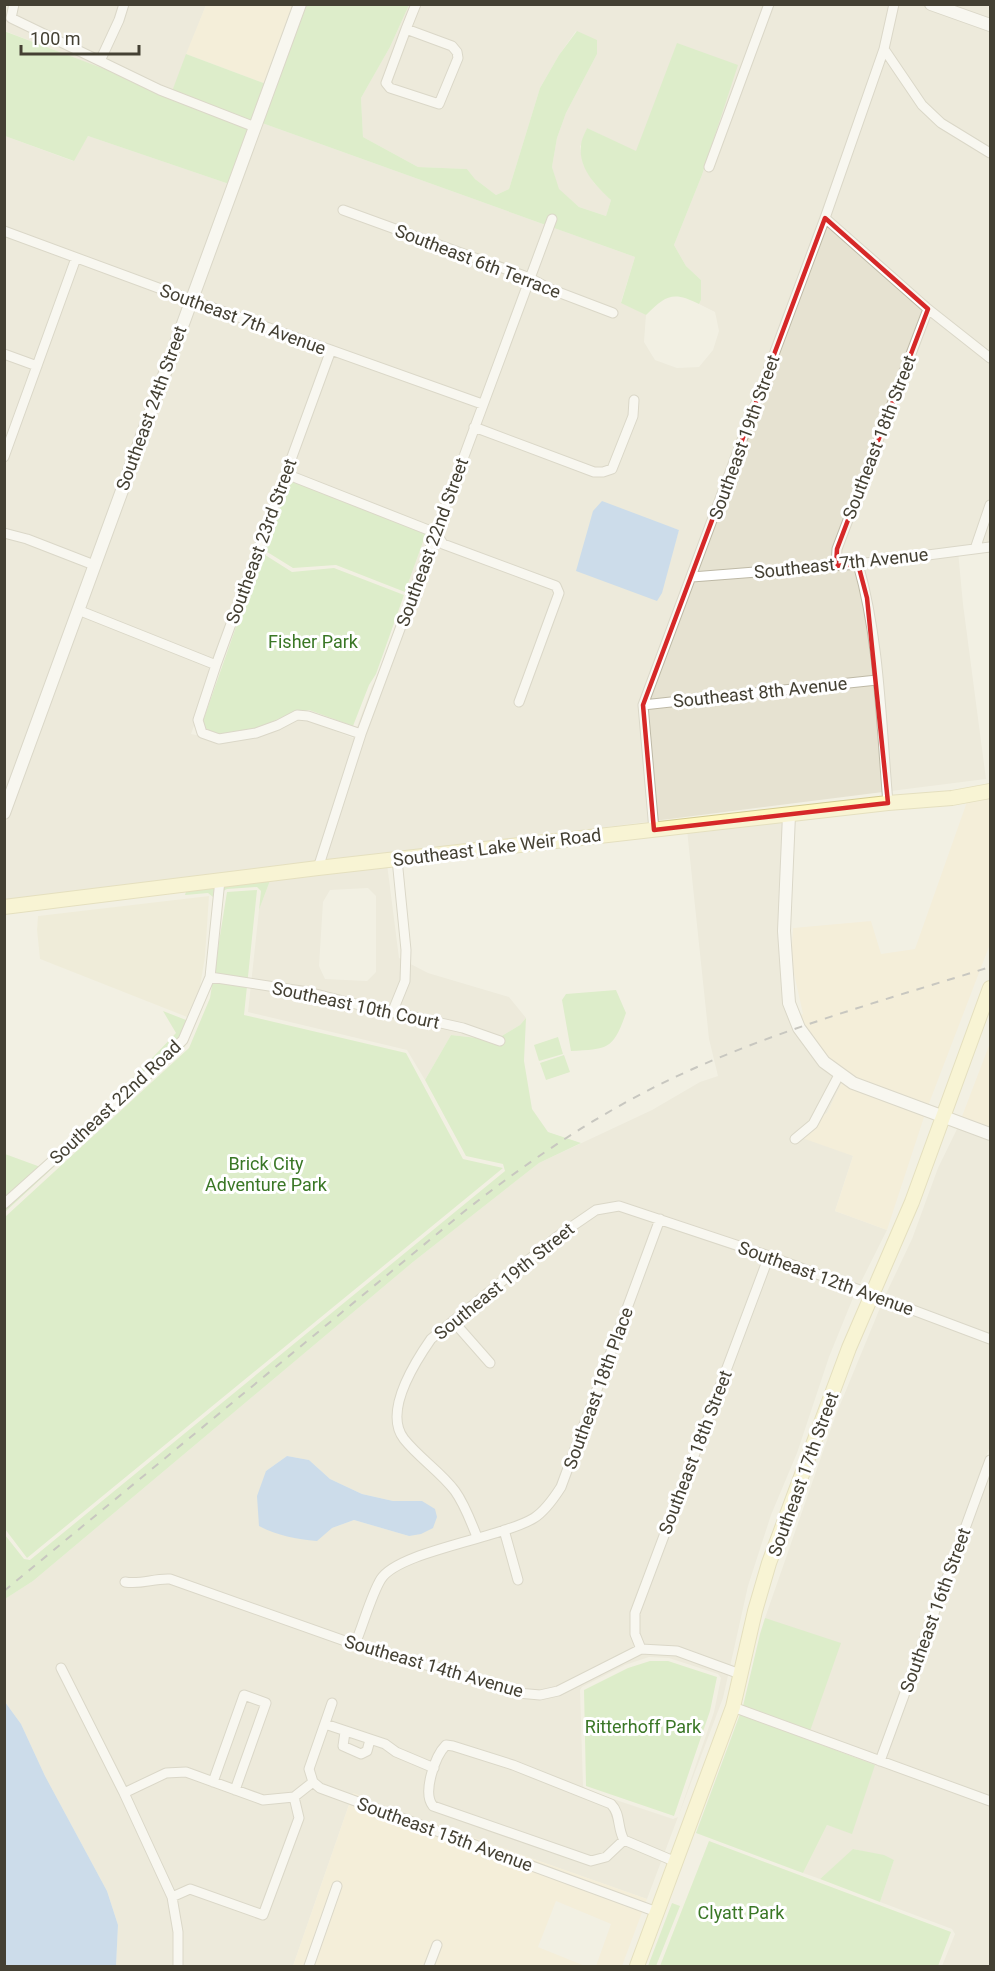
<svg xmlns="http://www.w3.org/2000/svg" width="995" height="1971" viewBox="0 0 995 1971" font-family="Roboto,sans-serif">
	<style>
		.residential { fill: #e6e2d1; fill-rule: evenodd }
		.commercial { fill: #f5eacd }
		.education { fill: #ece7cd }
		.green { fill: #c4e8ab }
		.water { fill: #9dc4f1 }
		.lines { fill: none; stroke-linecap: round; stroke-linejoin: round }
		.minor-casing { stroke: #beb9a6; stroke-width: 11 }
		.tertiary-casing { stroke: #beb9a6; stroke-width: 14 }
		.secondary-casing { stroke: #d4cb92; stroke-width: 16 }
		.minor { stroke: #fff; stroke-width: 9 }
		.tertiary { stroke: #fff; stroke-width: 12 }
		.secondary { stroke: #fff8c1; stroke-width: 14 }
		.rail { stroke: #949494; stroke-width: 2; stroke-dasharray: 8 8; stroke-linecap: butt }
		.marked { fill: none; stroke: #d62828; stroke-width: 4.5; stroke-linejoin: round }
		.labels { text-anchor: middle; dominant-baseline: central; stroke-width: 6; stroke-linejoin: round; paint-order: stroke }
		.street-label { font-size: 18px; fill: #444033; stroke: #fff }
		.park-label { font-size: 18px; fill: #3a7726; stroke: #fff }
	</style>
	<rect width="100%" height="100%" fill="#f2f0e3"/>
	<path class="residential" d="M919,4L990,29V549L958,551L963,604L986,779L5,903L4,827L262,123L635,257L621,302L646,315L644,342L655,360L677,368L699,367L713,350L719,331L715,312L699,304L701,300V280L686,266L674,245L702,175L737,65L636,152L587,128L580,147L583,164L594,183L611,200L606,216L579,207L558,189L552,167L557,138L566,113L597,54L576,31L559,55L540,88L509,189L496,195L475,179L467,169L418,167L363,137L361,98L390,47L409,5ZM287,473L429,525L405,592L408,597L380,675L372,686L353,738L299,717L259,737L218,739L191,734ZM658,523L679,530L671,556Z
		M4,5H206L171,95L5,31Z
		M944,5H990V21Z
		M5,136L73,161L88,136L229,184L5,800Z
		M784,820L785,1003L843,1080L827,1113L811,1122L853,1156L835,1211L887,1230L859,1286L657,1214L655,1221L855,1293L829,1357L797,1453L771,1515L748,1586L723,1698L647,1899L395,1810L353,1793L293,1966H116L118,1925L107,1891L45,1776L21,1724L5,1702V1599L33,1581L413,1262L539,1163L652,1110L700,1082L718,1076L709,1039L687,830ZM287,1456L309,1460L330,1479L362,1494L393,1501H422L409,1536L354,1520L332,1528L266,1471ZM649,1657L669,1658L718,1674L721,1678L714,1712L678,1817L673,1819L586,1790L583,1786L580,1690L582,1687L625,1665Z
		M387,864L399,958L428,973L509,997L526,1018L520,1025L495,1040L451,1035L425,1080L407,1050L248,1012L259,910L271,878ZM368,888L376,896V972L367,981L325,979L319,966L323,902L330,890Z
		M958,1127L990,1138V1335L885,1296L912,1239L938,1168Z
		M882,1303L990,1343V1446L877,1756L810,1731L765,1618L835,1417Z
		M990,1473V1797L886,1759Z
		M857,1757L990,1805V1966H942L955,1934L952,1929L880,1902L894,1860L854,1849L820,1879L803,1873L827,1825L852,1833Z"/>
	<path class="commercial" d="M206,5H295L266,84L186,54Z
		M990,796V944L928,1106L855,1079L827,1059L806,1030L800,1015L803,1014L791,960L793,928L871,921L881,954L915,949L968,799Z
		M990,1043V1130L961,1119Z
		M843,1080L925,1114L887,1230L835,1211L853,1156L802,1138L811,1122L827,1113Z
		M353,1793L395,1810L647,1899L622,1966H596L611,1924L556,1901L538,1947L585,1966H293Z"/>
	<path class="education" d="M209,896L205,957L200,987L187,1017L40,959L37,930L38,916Z"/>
	<path class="green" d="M306,5H409L390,47L361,98L363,137L418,167L467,169L475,179L496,195L509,189L540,88L559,55L577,31L597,40V54L566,113L557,138L552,167L559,189L579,207L606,216L611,200C597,187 578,168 581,146C581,140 585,133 587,128L636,151L677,43L738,65L702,175L674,245L686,266L701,280V300L699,304C673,291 666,295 646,315L621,303L635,257L262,123Z
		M4,31L171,94L186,54L266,84L229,184L88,136L74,161L5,136Z
		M287,473L429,525L405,592L336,565L293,568L264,550L258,551Z
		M262,553L292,572L334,568L404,595L376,674L369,685L353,726L309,710L285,716L254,730L216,735L209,732L203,726L204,718Z
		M271,878L259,910L261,891L257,887L227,889L223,891L206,997L185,1046L5,1212V1154L46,1169L176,1033L163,1011L186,1020L191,1018L204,988L209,958L213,897L208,893L185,895L187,888Z
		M257,890L244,1015L406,1053L463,1159L503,1168L27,1558L5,1529V1217L189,1048L210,998L227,892Z
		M616,990L626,1013C613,1050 608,1049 571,1051L562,1000L566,994Z
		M526,1018L524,1061L532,1109L548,1132L581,1143L539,1163L413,1262L33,1581L5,1599V1535L24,1559L30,1560L505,1171L503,1164L466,1156L425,1080L451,1035L495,1040L520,1025Z
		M558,1037L563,1054L539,1061L534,1045Z
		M564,1055L570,1072L546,1080L540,1063Z
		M765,1618L841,1643L810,1731L743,1706L760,1634Z
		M650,1661H668L717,1677L710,1711L674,1816L586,1786L584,1690L628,1668Z
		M740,1714L875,1765L852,1834L827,1825L803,1873L696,1833Z
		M709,1841L951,1932L938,1966H660Z
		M853,1849L884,1855L894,1860L880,1902L820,1879Z
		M672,1903L680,1906L656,1966H648Z"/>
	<path class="water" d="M602,501L679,530L662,593L657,601L576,571L593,511Z
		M287,1456L309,1460L330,1479L362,1494L393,1501H422L435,1509L437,1517L433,1528L421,1534L409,1536L354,1520L332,1528L317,1541C296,1539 278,1536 259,1526L257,1496L266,1471Z
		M5,1702L21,1724L45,1776L107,1891L118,1925L116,1966H5Z"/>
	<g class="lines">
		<g class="minor-casing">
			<path id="minor" d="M14,4L11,18L160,90L255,127
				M894,4L884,49L922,105L941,123L990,153
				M406,29L452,46L457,52L458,58L439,104L390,88L386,83L406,29L416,4
				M100,61L119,20L124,4
				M709,167L769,4
				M343,210L530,278L550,289L613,313
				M825,218L928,309L990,358
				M4,231L191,300L482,404
				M331,350L216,665L198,720L202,733L219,739L256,733L278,725L297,715L308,716L361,734
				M4,354L37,366
				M474,427L594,472H603L612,469L633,416L634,400
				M4,457L76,258
				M286,474L436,533L443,544L556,586L559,593L519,702
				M4,533L27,539L94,565
				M975,549L990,505
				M858,564C880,641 881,724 888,803
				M836,566L837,549L928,309
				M692,577L858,564L990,547
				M78,610L216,665
				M643,705L877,680
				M654,830L643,705L825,218L884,49
				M318,868L361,734L552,219
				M210,977L308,992L347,1002L463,1028L500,1041
				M392,1013L405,981L406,950L397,859
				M795,1139L813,1124L840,1073
				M4,1204L136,1086L183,1040L210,977L220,880
				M453,1321L490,1363
				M504,1530L518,1580
				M477,1537C471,1522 465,1505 455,1491C441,1472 419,1458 404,1439C383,1412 415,1362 431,1339L558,1236L596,1210L619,1206L769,1256L990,1339
				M125,1582C141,1585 154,1578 170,1579L393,1658L441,1668L518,1693L540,1695L558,1691L641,1649L677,1651L740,1674
				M355,1644C363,1626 371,1595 381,1579C399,1551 501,1538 534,1518C545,1511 554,1498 561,1487L660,1219
				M641,1649L635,1634V1613L769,1256
				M61,1668L124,1793L172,1897L178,1932V1966
				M332,1703L309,1769L313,1782L320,1788L657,1912
				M733,1707L990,1801
				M325,1724L385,1744L396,1752L434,1768
				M345,1732L343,1746L361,1754L367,1751L370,1740
				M880,1761L990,1460
				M213,1782L244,1695L266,1703L235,1790
				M124,1793L166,1773L186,1772L263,1800L294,1797L313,1782
				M624,1840C617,1828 621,1814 611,1804L513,1765L453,1746L446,1745C435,1756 422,1793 433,1806L591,1861L606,1857L624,1840L676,1862
				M172,1897L190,1889L263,1915L299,1818L294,1797
				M309,1966L337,1886
				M429,1966L437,1945"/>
		</g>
		<g class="tertiary-casing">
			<path id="tertiary" d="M931,4L990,25
				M4,813L300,4
				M789,815L784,931L789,1003L799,1028L824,1062L853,1083L990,1134"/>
		</g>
		<g class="secondary-casing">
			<path id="secondary" d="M4,907L318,868L888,803L952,798L990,791
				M637,1966L733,1707L755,1611L769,1563L849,1348L912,1202L990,988"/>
		</g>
		<use href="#minor" class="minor"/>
		<use href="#tertiary" class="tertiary"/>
		<use href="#secondary" class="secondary"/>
		<path class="rail" d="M4,1591L466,1210C530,1160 596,1115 669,1080C771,1031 882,1001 990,967"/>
	</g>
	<path d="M0 0H995V1971H0ZM825,218L928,309L837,549L836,566L858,564L867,598L888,803L654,830L643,705Z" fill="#f2f0e3" fill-opacity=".55" fill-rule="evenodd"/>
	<path class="marked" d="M825,218L928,309L837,549L836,566L858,564L867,598L888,803L654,830L643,705Z"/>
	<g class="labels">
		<g class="street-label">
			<text transform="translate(478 261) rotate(21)">Southeast 6th Terrace</text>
			<text transform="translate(243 319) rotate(20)">Southeast 7th Avenue</text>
			<text transform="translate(151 408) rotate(-70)">Southeast 24th Street</text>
			<text transform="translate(744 437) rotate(-70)">Southeast 19th Street</text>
			<text transform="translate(879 437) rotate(-69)">Southeast 18th Street</text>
			<text transform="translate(261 541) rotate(-70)">Southeast 23rd Street</text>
			<text transform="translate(432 542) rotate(-70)">Southeast 22nd Street</text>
			<text transform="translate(841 563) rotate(-6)">Southeast 7th Avenue</text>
			<text transform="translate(760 692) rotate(-6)">Southeast 8th Avenue</text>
			<text transform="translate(497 847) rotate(-7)">Southeast Lake Weir Road</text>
			<text transform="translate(356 1005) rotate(12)">Southeast 10th Court</text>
			<text transform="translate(115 1102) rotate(-43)">Southeast 22nd Road</text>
			<text transform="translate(826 1278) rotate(20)">Southeast 12th Avenue</text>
			<text transform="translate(504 1281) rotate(-39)">Southeast 19th Street</text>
			<text transform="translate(598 1388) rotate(-70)">Southeast 18th Place</text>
			<text transform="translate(695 1452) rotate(-69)">Southeast 18th Street</text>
			<text transform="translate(803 1474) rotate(-70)">Southeast 17th Street</text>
			<text transform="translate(935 1610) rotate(-70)">Southeast 16th Street</text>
			<text transform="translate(434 1666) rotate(16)">Southeast 14th Avenue</text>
			<text transform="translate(445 1834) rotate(20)">Southeast 15th Avenue</text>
		</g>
		<g class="park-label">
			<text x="313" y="641">Fisher Park</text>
			<text x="266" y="1163">Brick City<tspan x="266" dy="21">Adventure Park</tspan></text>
			<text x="643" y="1726">Ritterhoff Park</text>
			<text x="741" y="1912">Clyatt Park</text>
		</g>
	</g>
	<rect width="995" height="1971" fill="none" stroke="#444033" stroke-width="12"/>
	<path d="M21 45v9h118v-9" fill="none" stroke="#444033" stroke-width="3"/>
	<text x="30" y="45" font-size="18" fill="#444033" stroke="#ffffff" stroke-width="4.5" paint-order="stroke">100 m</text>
</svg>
